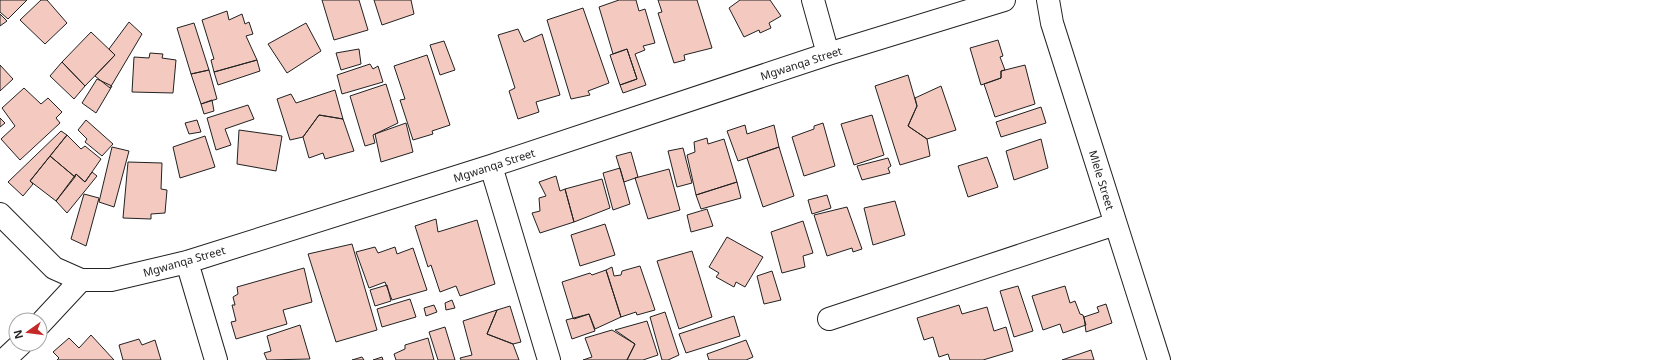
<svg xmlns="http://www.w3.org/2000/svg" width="1670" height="360" viewBox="0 0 1670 360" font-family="'Noto Sans',sans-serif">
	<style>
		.building { fill: #f3c9c0; stroke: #222 }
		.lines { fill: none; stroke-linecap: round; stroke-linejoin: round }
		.minor-casing { stroke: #222; stroke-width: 24 }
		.minor { stroke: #fff; stroke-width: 22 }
		.labels { text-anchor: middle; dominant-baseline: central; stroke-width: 3; stroke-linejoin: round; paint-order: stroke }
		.street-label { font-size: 11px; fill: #222; stroke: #fff }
	</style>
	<rect width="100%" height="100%" fill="#fff"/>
	<path class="building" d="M0,0H27L8,19L0,12Z
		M41,0H47L67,23L45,44L20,20Z
		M322,0H359L368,30L334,40Z
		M374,0H411L414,14L382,25Z
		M619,0H636L639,11L645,9L655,43L643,46L645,50L635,54L646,85L623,93L620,85L637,79L627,49L613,54L599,7Z
		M658,0H697L712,48L684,55L685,60L674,63L658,13L662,12Z
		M740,0H770L781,16L769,23L771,28L760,33L759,30L744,37L729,8Z
		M583,8L609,83L588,91L590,95L571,99L547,20Z
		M227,11L229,20L242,14L245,24L249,22L253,34L246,36L257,60L214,72L211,60L214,59L202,20Z
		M0,14L7,21L0,26Z
		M129,22L142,34L110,88L95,76L115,55L109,49Z
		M194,23L209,70L191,74L177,28Z
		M306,23L321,51L287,73L268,44Z
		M518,29L524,42L542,34L560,95L536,102L539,112L518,119L509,91L515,88L498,35Z
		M91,32L115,55L85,86L62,62Z
		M998,40L1003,56L1000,57L1005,70L1001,71V78L981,85L970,48Z
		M444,41L455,70L440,75L430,45Z
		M359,49L361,64L341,70L336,53Z
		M627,49L637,79L620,85L610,55Z
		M150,53L163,54L162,58L176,60L173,93L132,92L134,57L149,58Z
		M427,55L450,125L432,131L433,134L413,140L400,100L405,99L394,66Z
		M257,60L260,71L218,85L214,72Z
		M62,62L85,86L74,99L50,76Z
		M370,64L373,69L378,66L383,82L342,94L337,75Z
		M0,65L13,79L0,91Z
		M1025,65L1035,104L995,117L984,84L1001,78V71Z
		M209,70L217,99L201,104L191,74Z
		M908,75L917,106L908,126L927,139L930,156L900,165L875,86Z
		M97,79L112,86L96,113L82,103Z
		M386,84L398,123L373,135L375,143L365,146L350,96Z
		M941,86L956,130L927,139L908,126L917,106L915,98Z
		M24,88L41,104L48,98L62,112L56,118L60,123L20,160L1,139L15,126L2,108Z
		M335,90L343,119L319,115L303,137L290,140L277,99L291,94L296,103Z
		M212,100L214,111L204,114L201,104Z
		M248,105L254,119L225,129L231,145L216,150L207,118Z
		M1041,107L1046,123L1001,137L996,122Z
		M319,115L343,119L354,151L325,159L323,153L309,158L303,137Z
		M872,115L884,155L854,165L841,124Z
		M0,118L5,123L0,127Z
		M86,120L113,144L102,156L85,142L87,139L78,130Z
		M197,120L201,132L189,134L185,123Z
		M406,123L413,152L381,162L375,134Z
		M823,123L835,166L804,176L792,137L814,129V126Z
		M745,125L747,134L774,125L779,147L738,161L727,131Z
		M239,130L282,136L276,171L237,164Z
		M61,131L67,135L30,181L33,184L23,196L8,182Z
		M67,135L81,149L85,146L101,159L85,182L76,174L75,177L50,156Z
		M205,136L215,167L180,178L173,147Z
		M707,138L708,144L724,139L737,182L696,195L687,155L695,152L694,142Z
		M1041,139L1048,168L1014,180L1006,151Z
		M112,147L129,151L114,207L99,202Z
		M779,147L794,196L763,207L747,158Z
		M683,148L692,183L677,187L668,151Z
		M631,152L638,177L624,182L616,156Z
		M50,156L75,177L56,201L30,181Z
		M987,157L998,187L968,197L958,166Z
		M888,158L891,166L888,168L890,173L862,180L857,166Z
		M128,162L162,163L161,189L167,190L165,213L151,214V219L123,218Z
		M620,168L630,204L613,210L603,173Z
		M669,169L680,210L648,219L635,178Z
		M92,172L97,176L67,213L56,201L76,174L85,182Z
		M556,176L560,191L565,189L574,222L540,233L532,213L540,211L539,198L546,196L539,182Z
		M602,179L610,208L574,222L565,189Z
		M737,182L741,198L701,209L696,195Z
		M84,194L99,198L86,246L71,239Z
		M827,195L831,208L812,214L808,200Z
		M895,201L905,235L873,245L864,208Z
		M847,207L862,249L853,252L852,248L827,256L814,215Z
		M707,209L713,226L691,232L687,215Z
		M436,219L438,232L477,220L495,284L460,296L456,286L440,292L431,265L428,267L415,226Z
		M803,221L813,253L803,256L805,267L782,273L771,232Z
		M605,224L615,255L580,266L571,235Z
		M727,237L763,257L745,287L736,282L734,287L716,277L719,273L709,267Z
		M352,244L377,330L336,342L308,254Z
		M375,247L378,253L395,247L397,254L413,248L427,290L392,300L385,282L369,288L356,252Z
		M692,251L712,317L679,329L657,261Z
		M640,266L655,310L637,315L636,312L621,317L606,270L612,267L614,276L621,275L622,271Z
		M304,268L312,302L283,310L287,324L236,339L231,322L236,321L232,305H235L233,297L238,294L237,287Z
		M606,270L621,317L595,329L589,314L574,319L573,318L562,282L590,273L592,275Z
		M772,271L781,300L764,304L757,276Z
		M387,285L391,301L375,306L370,290Z
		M1018,286L1033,331L1014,337L1000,291Z
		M1065,286L1070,303L1075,301L1080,314L1083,315L1086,325L1063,333L1060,324L1043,330L1032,296Z
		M410,299L416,317L382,327L377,309Z
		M452,300L455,308L446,310L445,303Z
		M1106,304L1112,323L1086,332L1084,317L1099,312L1097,307Z
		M434,305L437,312L426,316L424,308Z
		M959,305L962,314L987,307L994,331L1006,327L1013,351L983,360H950L948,354L939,357L933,337L924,340L917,318Z
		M510,306L521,342L513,344L487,334L497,310Z
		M497,310L487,334L513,344L519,360H461L460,358L472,355L463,321Z
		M665,312L679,355L668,360H662L650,317Z
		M589,314L595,331L572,339L566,320Z
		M734,316L740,336L686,353L679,334Z
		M647,321L658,355L643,360H627L635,344L615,330Z
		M300,325L310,359L267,360L264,353L271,351L267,336Z
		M445,327L455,360H438L429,332Z
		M612,330L635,344L627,360H583L592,357L585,338Z
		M91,335L114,360H57L59,358L53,352L69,338L79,348Z
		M428,338L434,360H396L394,354L405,349V345Z
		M139,339L142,345L155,340L161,360H123L119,345Z
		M746,340L753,357L746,360H709L707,354Z
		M1091,350L1094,360H1062Z
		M362,357L364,360H352Z
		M382,357L383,360H373Z"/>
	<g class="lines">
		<g class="minor-casing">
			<path id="minor" d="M813,0L828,54
				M1048,0L1052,23L1159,360
				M491,166L549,360
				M0,214L54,268L81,280H111L187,262L491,166L828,54L1004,0
				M187,262L216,360
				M829,319L1115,224
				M40,324L81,280
				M4,360L21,344"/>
		</g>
		<use href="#minor" class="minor"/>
	</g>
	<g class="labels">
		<g class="street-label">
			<text transform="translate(801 63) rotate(-18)">Mgwanqa Street</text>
			<text transform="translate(494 165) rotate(-18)">Mgwanqa Street</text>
			<text transform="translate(1102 180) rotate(73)">Mlele Street</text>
			<text transform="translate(184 261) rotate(-16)">Mgwanqa Street</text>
		</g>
	</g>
	<g transform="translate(28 332) rotate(256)"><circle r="19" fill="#ffffff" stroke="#a7a7a7"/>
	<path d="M0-3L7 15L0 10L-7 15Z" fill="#c62828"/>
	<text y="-6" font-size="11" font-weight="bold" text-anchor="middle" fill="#222222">N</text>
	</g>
</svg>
